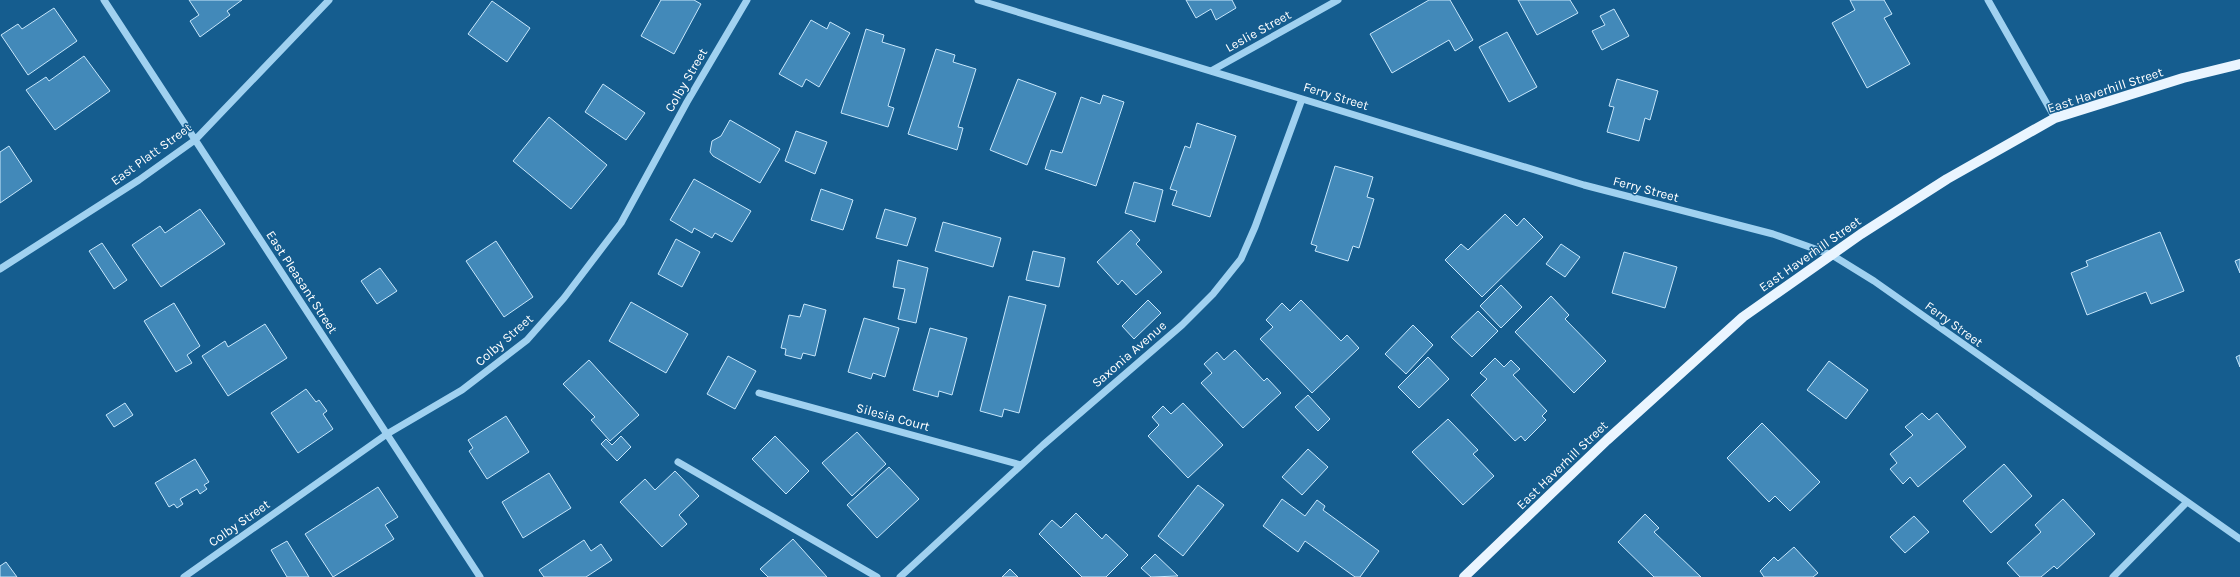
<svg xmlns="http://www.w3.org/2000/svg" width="2240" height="577" viewBox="0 0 2240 577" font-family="Karla,sans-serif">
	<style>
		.building { fill: #4289b9; stroke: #c7e7fc }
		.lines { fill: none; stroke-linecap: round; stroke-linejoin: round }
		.minor { stroke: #a0d1f0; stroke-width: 7 }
		.major { stroke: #eaf5ff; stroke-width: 10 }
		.labels { text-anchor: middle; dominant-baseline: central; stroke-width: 3; stroke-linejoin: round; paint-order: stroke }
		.street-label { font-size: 13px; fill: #fff; stroke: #155d8f }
	</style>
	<rect width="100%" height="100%" fill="#155d8f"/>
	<path class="building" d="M189,0H242L227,11L230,15L200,37L190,21L199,15Z
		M661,0H694L701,4L674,54L641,36Z
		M1186,0H1232L1236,8L1216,20L1211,9L1196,18Z
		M1429,0H1450L1473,40L1455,51L1449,40L1392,73L1370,34Z
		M1518,0H1570L1578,13L1537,35Z
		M1850,0H1884L1892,14L1884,18L1910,64L1867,88L1832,23L1855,10Z
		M492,1L530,28L507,62L468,34Z
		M54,8L77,41L28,75L1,35L18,24L22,29Z
		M1614,9L1629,36L1602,50L1592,31L1605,25L1600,16Z
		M811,20L827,29L830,22L850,33L819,87L806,79L802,87L779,74Z
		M866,29L884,35L882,42L905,49L888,106L894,108L888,127L841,113Z
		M1507,32L1537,87L1509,102L1479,47Z
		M936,49L955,55L953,62L976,69L958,127L963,128L957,150L908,134Z
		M84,56L110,91L55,130L26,90L46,77L49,81Z
		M1018,79L1056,93L1027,165L990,150Z
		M1617,79L1658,91L1650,120L1645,118L1639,141L1607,132L1614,107L1609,106Z
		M603,84L645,113L626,140L585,112Z
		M1103,95L1124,102L1096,186L1045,169L1051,150L1062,153L1081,97L1100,104Z
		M549,117L607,165L571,209L513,161Z
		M730,120L780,149L760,183L713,156L710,152L712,141L721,136Z
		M1197,123L1236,136L1210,217L1172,205L1177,191L1170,189L1185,146L1190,148Z
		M796,131L827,142L815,174L785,161Z
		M9,146L32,181L0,203V152Z
		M1335,166L1373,177L1367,197L1374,199L1359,248L1353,246L1348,261L1315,251L1317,246L1311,244Z
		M694,179L751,211L732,242L715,233L712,238L694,228L692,233L670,220Z
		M1134,182L1163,190L1155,222L1125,213Z
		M821,189L853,200L843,230L811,220Z
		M200,209L225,244L161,287L132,245L160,226L165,233Z
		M885,209L916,218L907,246L876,238Z
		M1505,214L1517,226L1524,218L1543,237L1482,297L1445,260L1461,244L1468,250Z
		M943,222L1001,238L993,267L935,251Z
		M1131,230L1140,240L1136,244L1162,272L1136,295L1122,280L1118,285L1097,262Z
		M2160,232L2184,291L2151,304L2146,292L2087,315L2071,273L2088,266L2086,261Z
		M676,239L700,252L682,287L658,274Z
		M496,241L533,297L504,317L466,261Z
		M102,243L127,280L114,289L89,251Z
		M1561,244L1580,257L1565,277L1546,264Z
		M1033,251L1065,258L1059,287L1026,280Z
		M1624,252L1677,267L1665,308L1612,293Z
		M2240,259V273L2235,261Z
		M898,260L928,268L916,323L898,319L905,289L893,287Z
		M380,268L397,291L377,304L361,281Z
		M1501,285L1522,307L1501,328L1480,306Z
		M1009,296L1046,305L1019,413L1004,409L1002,417L980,411Z
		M1551,296L1569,315L1565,319L1606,361L1574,393L1515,332Z
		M1148,300L1161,313L1134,339L1122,326Z
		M1301,300L1341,341L1347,335L1359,348L1312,393L1260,339L1273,327L1266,320L1282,303L1290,311Z
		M631,302L688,334L666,373L609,341Z
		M174,303L200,346L187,355L192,363L176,372L144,321Z
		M804,304L826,310L815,356L803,353L801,359L785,355L786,349L781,348L789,315L800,317Z
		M1478,311L1498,331L1472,357L1451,337Z
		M864,318L899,328L885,377L873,373L871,379L848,372Z
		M265,324L287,358L228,396L202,356L225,341L228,347Z
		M1413,325L1433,345L1406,374L1385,354Z
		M930,328L967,338L952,395L939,391L938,397L913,390Z
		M1235,350L1264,381L1267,378L1281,393L1243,428L1201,383L1212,373L1204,364L1217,352L1224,360Z
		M2240,355V367L2236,357Z
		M728,356L756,371L735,409L707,394Z
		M1428,357L1449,379L1419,408L1398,387Z
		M1495,358L1504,367L1511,360L1520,369L1513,375L1547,411L1542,416L1546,420L1525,441L1521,436L1515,441L1471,395L1487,379L1480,373Z
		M589,360L639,415L610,441L591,420L595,417L563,384Z
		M1829,361L1868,390L1846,419L1807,390Z
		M306,389L316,402L319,400L327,411L323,414L333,429L298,453L271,413Z
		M1308,395L1330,419L1318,431L1295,407Z
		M125,403L133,415L114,427L106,415Z
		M1183,403L1223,445L1188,478L1148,436L1159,425L1152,417L1163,406L1171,414Z
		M1922,413L1929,420L1937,413L1966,447L1918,487L1910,477L1903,484L1890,469L1897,463L1890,454L1913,435L1905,427Z
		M506,416L529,452L487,479L469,451L473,448L468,440Z
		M1448,419L1478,450L1473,454L1494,476L1463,505L1412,452Z
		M1762,423L1820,482L1790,511L1775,496L1769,502L1727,458Z
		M857,432L886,464L852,496L822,463Z
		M621,436L631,447L617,461L601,444L606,439L612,445Z
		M775,436L809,471L786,494L752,459Z
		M1308,449L1328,467L1302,495L1282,477Z
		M195,459L209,482L204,485L207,489L200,494L197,489L180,499L183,504L177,508L174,504L169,507L155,483Z
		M2004,464L2032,496L1991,533L1963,501Z
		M889,467L919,499L877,538L847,505Z
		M675,471L699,496L679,515L687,524L662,547L620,502L645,479L655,490Z
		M549,473L571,508L523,538L502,502Z
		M1198,485L1224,505L1183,556L1158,536Z
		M378,487L398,517L385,525L394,539L333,577L305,534Z
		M1282,499L1305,516L1317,500L1325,506L1323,510L1379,551L1360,577H1355L1305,541L1298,552L1263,526Z
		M2063,499L2095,534L2057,569L2054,566L2041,577H2020L2007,563L2041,532L2035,525Z
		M1076,513L1102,539L1106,534L1128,555L1106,577H1082L1039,534L1052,520L1061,528Z
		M1645,514L1659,528L1654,532L1701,577H1654L1618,542Z
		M1914,516L1929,532L1905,553L1890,537Z
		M793,539L827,577H768L760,569Z
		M584,540L591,551L601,544L612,560L586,577H544L539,570Z
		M287,541L309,577H287L271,550Z
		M1794,547L1818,573L1813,577H1764L1760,571L1774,557L1778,561Z
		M1155,554L1178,576L1151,577L1141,568Z
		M6,562L17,577H0V566Z
		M1010,569L1018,577H1002Z"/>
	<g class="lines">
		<path class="minor" d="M104,0L480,577
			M978,0L1584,185L1773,234L1832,255L1874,281L2240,539
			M1988,0L2055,118
			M1211,71L1338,0
			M0,269L139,180L195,140L329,0
			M759,393L1021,465
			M678,462L877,577
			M184,577L387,434L462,390L527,340L564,298L621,223L687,102L747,0
			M900,577L1043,445L1182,325L1213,294L1241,259L1255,227L1302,99
			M2113,577L2187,502"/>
		<path class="major" d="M1464,577L1607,440L1743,317L1861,234L1947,179L2055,118L2183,78L2240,64"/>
	</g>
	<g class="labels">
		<g class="street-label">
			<text transform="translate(1258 31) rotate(-29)">Leslie Street</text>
			<text transform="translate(686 80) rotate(-60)">Colby Street</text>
			<text transform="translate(2105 90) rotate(-18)">East Haverhill Street</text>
			<text transform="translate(1336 96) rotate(17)">Ferry Street</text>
			<text transform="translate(151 154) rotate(-36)">East Platt Street</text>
			<text transform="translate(1646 189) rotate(15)">Ferry Street</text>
			<text transform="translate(1810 254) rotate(-35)">East Haverhill Street</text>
			<text transform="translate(302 282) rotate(57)">East Pleasant Street</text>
			<text transform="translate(1954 324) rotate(36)">Ferry Street</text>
			<text transform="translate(504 340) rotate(-41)">Colby Street</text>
			<text transform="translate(1129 354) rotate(-41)">Saxonia Avenue</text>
			<text transform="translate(893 417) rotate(15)">Silesia Court</text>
			<text transform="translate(1562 465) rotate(-44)">East Haverhill Street</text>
			<text transform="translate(239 523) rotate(-35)">Colby Street</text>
		</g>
	</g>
</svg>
